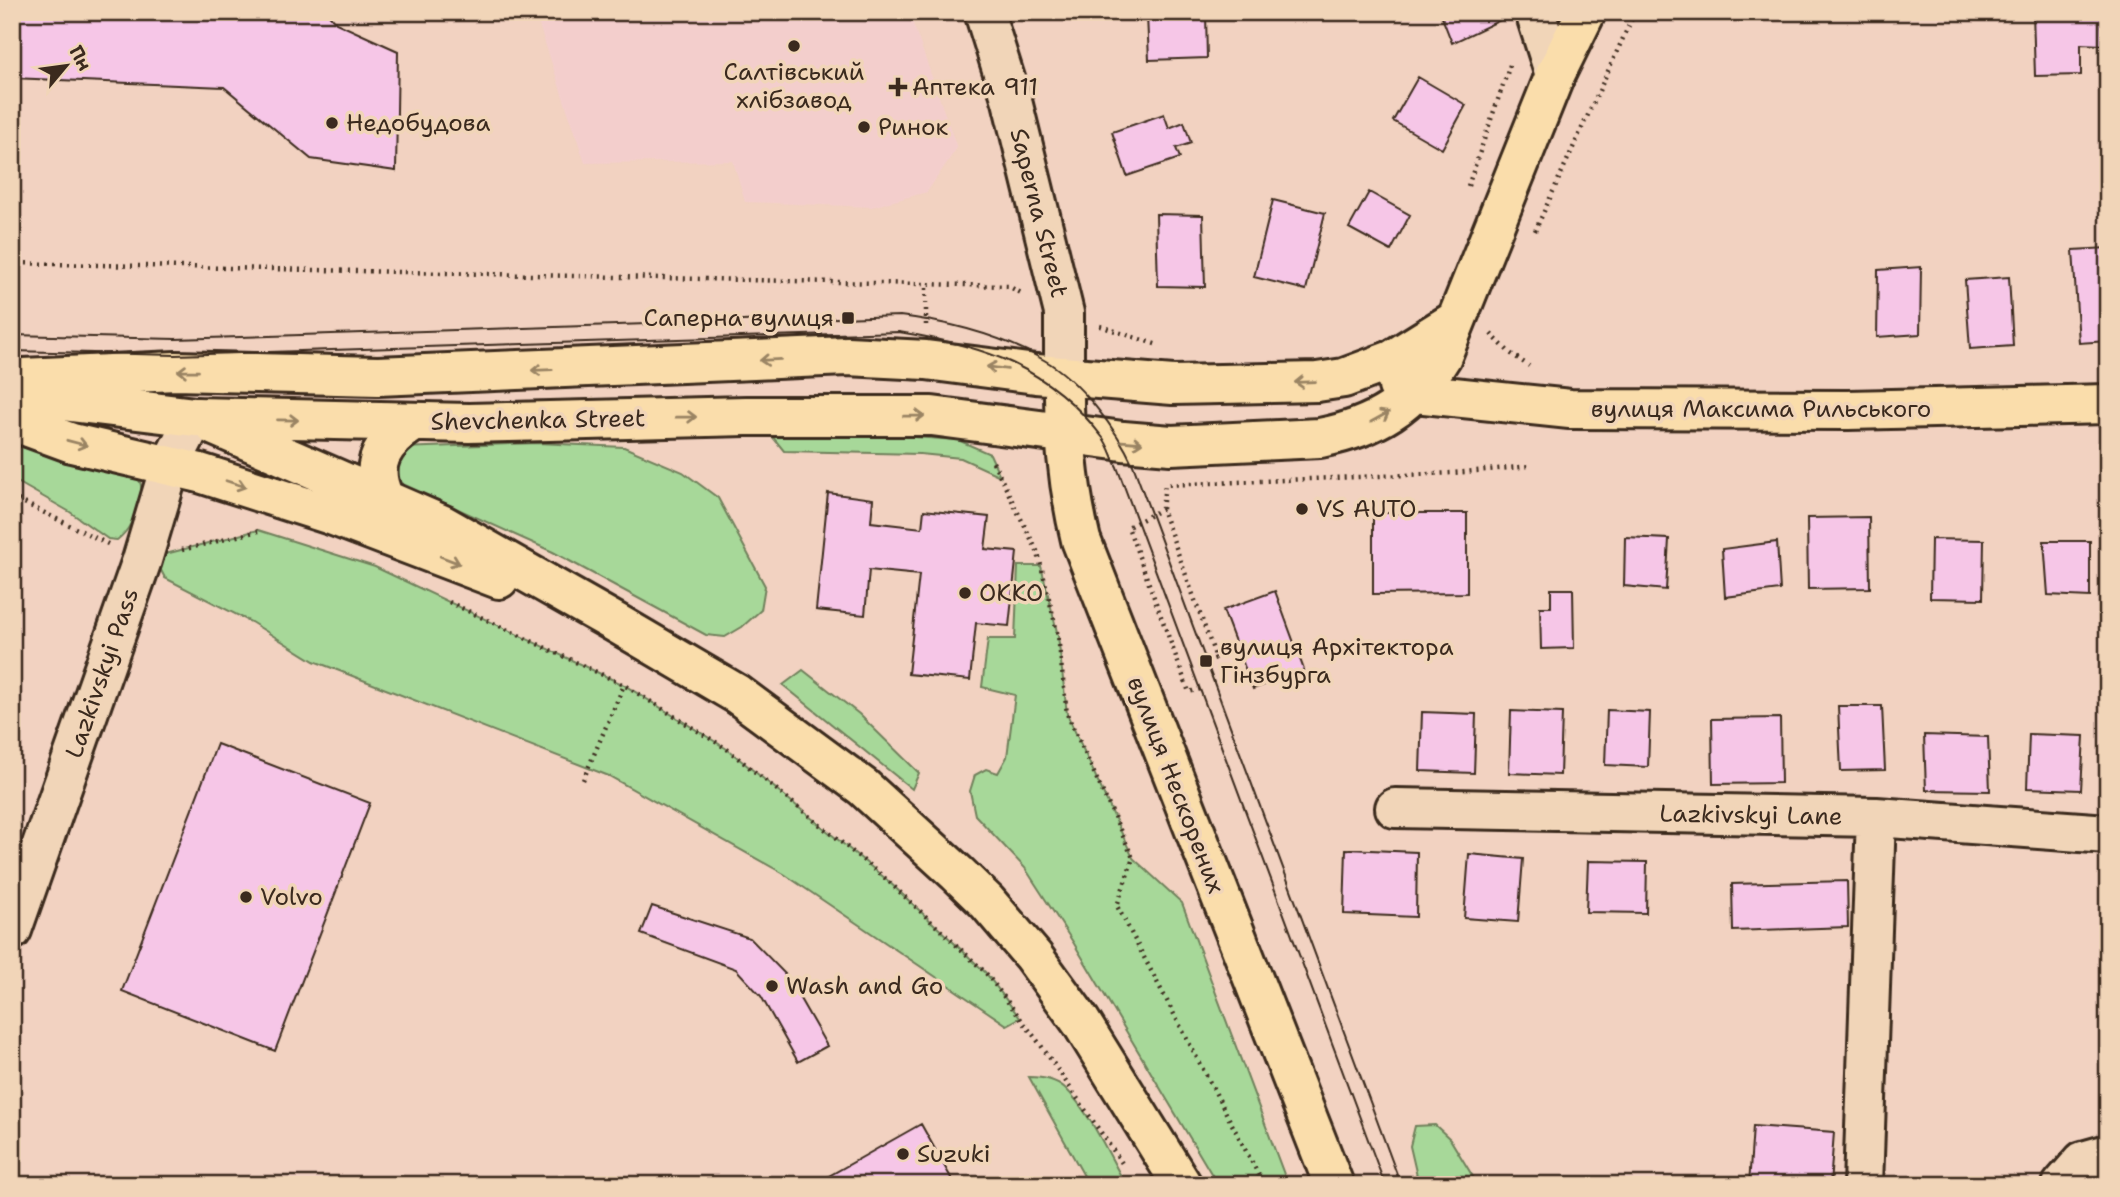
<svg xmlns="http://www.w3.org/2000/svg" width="2120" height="1197" viewBox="0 0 2120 1197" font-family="'Shantell Sans',sans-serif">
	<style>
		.built { fill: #f3cecc }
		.green { fill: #a7d899; stroke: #71815c; stroke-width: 2 }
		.building { fill: #f6c6e7; stroke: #3b2a1e; stroke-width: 2 }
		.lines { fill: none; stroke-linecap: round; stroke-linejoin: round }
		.minor-casing { stroke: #3b2a1e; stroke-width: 44 }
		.major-casing { stroke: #3b2a1e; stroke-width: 44 }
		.path { stroke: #3b2a1e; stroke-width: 4.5; stroke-dasharray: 2 5; stroke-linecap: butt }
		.minor { stroke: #f1d5b8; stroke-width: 38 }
		.major { stroke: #faddab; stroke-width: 38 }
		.tram { stroke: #3b2a1e; stroke-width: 2 }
		.oneway { stroke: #9a8464 }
		.poi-dot { fill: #3b2a1e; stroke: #f1d5b8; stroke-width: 2.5 }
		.labels { text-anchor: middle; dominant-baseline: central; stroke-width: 7; stroke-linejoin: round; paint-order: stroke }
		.poi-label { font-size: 24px; fill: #3b2a1e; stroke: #f1d5b8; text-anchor: start }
		.street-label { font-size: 24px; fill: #3b2a1e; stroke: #f1d5b8 }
	</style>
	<rect width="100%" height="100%" fill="#f2d2c1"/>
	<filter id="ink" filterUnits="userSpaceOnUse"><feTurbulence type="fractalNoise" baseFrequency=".0143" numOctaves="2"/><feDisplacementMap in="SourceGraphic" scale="14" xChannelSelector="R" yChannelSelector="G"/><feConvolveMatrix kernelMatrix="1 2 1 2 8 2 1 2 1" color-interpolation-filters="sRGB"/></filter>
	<g filter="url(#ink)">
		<path class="built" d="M537,12H909L957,148L927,192L872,207L745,202L733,161L585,163L536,16Z"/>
		<path class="green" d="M771,435L898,436L958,440L990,454L1000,476L961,458L920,454L784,451Z
			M537,443L624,447L683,472L718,498L765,586L761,610L742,627L725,637L706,635L553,552L396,481L401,448Z
			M12,446C40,449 129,455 140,482C143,489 140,496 138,503C134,518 130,530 117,540L108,539L70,512L12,479Z
			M258,530L375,567L624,685L727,749L886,879L985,972L1020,1018L1007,1025L784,874L609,776L314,661L251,622L165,578L154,557Z
			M1018,566H1041L1058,636L1067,714L1133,858L1182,903L1288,1185H1218L1073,942L1025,868L975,815L970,791L975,775L986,769L998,773L1007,757L1015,695L982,687L988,639H1015Z
			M803,670L859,714L919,773L912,789L783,685Z
			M1029,1077C1041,1077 1055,1079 1065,1088C1090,1112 1108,1154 1126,1185H1089Z
			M1435,1125L1450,1139L1478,1185H1419L1410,1146L1415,1126Z"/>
		<path class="building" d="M12,12H327L336,23L398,51L396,171L311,159L224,87L12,78Z
			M1440,12H1510L1511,15L1452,43Z
			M2033,12H2101L2103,45L2081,44V75L2035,76Z
			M1206,14L1207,58L1149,60L1147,15Z
			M1418,77L1466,105L1442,149L1393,121Z
			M1164,114L1169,128L1184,122L1191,143L1176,148L1180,158L1127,176L1112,132Z
			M1369,192L1410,215L1391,251L1349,228Z
			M1273,200L1325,213L1306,290L1254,277Z
			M1156,214L1203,215L1205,287L1158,286Z
			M2108,248V341L2079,343L2073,250Z
			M1921,267L1920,334L1877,337L1878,270Z
			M2009,277L2013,346L1970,349L1965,280Z
			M828,493L873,499L871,522L922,528L924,510L989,517L985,549L1017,552L1009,626L976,623L970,680L908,674L919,575L869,570L865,615L816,610Z
			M1373,513H1467V593L1373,594Z
			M1869,517L1870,588L1808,589L1807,518Z
			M1625,537L1669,539L1666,590L1624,586Z
			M1931,539L1984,540L1983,599L1930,598Z
			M2044,541H2090V597L2048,595Z
			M1777,542L1780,590L1725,597L1722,549Z
			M1551,589H1573L1574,648L1541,649L1540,607H1551Z
			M1275,591L1304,670L1253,689L1223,610Z
			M1838,706H1882L1885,770L1841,771Z
			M1607,710L1650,712L1648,767L1605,765Z
			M1511,711L1562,713L1560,775L1509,773Z
			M1422,712L1476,714L1474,773L1420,771Z
			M1780,718L1781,783L1713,784L1712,719Z
			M2029,734L2084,736L2081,790L2027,788Z
			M1924,735L1988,737L1990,791L1926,790Z
			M217,744L370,803L275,1051L122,991Z
			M1346,849L1417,852L1416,917L1344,914Z
			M1469,854L1523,859L1518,922L1464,918Z
			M1588,861L1647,862L1646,913L1586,912Z
			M1847,881L1848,927L1733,931L1732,884Z
			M652,906L750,938L787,976L827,1046L798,1062L761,996L736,969L641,934Z
			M921,1124L955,1185H813Z
			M1753,1126L1834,1132L1830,1185H1749Z"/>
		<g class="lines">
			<g class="minor-casing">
				<path id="minor" d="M984,12L1012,101L1064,313V376
					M1535,12L1555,75
					M1395,808L1876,817L2108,834
					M12,930L142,560L170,466L195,417
					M1863,1185L1876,817
					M2062,1185L2083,1161L2108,1154"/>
			</g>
			<g class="major-casing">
				<path id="major" d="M1064,376C1063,431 1068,487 1081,540L1334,1185
					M23,378L176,371L378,376L847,356L926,360L1036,374L1173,385L1317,382L1344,378L1392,360L1456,320
					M1398,386L1415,393L1570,409L1848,410L2108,404
					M12,395L195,417L469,423L746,416H932L1123,441L1171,445L1320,438C1376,427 1412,405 1442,356L1555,75L1586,12
					M12,421L72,443L200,473L331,515L499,579
					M215,426L443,525L616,623L737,694L863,787L957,873L987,902L1033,956L1081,1022L1182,1185
					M384,498C368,464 383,442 412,423"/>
			</g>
			<path class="path" d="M1468,186L1511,62
				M1535,231L1635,12
				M12,263L1008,286L1021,293
				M926,325V284
				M1100,326L1158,345
				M1491,334L1510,353L1529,366
				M993,462L1038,553L1058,636L1067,714L1133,858L1117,906L1264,1185
				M12,497L108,544
				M1162,509L1165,485L1453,473L1531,466
				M182,550L258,531
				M449,602L624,685L727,749L886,879L985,972L1040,1044L1124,1166
				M1200,689L1189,692L1128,527L1162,509L1216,658L1206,661
				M583,780L624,685"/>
			<use href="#minor" class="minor"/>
			<use href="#major" class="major"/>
			<path class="tram" d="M12,335L175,339L900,316C949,322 1000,335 1044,360C1078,379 1117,429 1133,465L1401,1185
				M12,351L175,355L899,332C985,346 1048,366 1103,438C1109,446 1112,458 1117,467L1385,1185"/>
		</g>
		<defs><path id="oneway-shaft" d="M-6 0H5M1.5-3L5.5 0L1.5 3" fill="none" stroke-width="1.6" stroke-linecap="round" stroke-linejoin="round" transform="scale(1.75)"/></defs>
		<g class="oneway">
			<use href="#oneway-shaft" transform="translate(770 360) rotate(177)"/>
			<use href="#oneway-shaft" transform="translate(997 368) rotate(-172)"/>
			<use href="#oneway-shaft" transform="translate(542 370) rotate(178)"/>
			<use href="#oneway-shaft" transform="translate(188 371) rotate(-179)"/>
			<use href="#oneway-shaft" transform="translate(1305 382) rotate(178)"/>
			<use href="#oneway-shaft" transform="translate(914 416) rotate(-1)"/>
			<use href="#oneway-shaft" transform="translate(686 417) rotate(-1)"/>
			<use href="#oneway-shaft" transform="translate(1380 417) rotate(-29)"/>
			<use href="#oneway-shaft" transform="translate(288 420) rotate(1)"/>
			<use href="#oneway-shaft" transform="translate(1132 442) rotate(5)"/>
			<use href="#oneway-shaft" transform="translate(77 443) rotate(15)"/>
			<use href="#oneway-shaft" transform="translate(236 484) rotate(18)"/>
			<use href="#oneway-shaft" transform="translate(450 560) rotate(21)"/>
		</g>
	</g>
	<g class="poi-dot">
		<circle cx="794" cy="46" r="7"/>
		<path d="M894.5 76.5h7v7h7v7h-7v7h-7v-7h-7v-7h7z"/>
		<circle cx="332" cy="123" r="7"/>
		<circle cx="864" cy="127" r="7"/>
		<rect x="841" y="311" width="14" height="14" rx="3.5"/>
		<circle cx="1302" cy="509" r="7"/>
		<circle cx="965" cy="593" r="7"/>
		<rect x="1199" y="654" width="14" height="14" rx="3.5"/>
		<circle cx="246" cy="897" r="7"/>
		<circle cx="772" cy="986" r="7"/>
		<circle cx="903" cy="1154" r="7"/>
	</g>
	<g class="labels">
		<g class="poi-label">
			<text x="794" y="72" text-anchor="middle">Салтівський<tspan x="794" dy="28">хлібзавод</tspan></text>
			<text x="912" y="87">Аптека 911</text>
			<text x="346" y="123">Недобудова</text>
			<text x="878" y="127">Ринок</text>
			<text x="834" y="318" text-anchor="end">Саперна вулиця</text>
			<text x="1316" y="509">VS AUTO</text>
			<text x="979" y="593">OKKO</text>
			<text x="1220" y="647">вулиця Архітектора<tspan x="1220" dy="28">Гінзбурга</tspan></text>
			<text x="260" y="897">Volvo</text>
			<text x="786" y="986">Wash and Go</text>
			<text x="917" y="1154">Suzuki</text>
		</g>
		<g class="street-label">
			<text transform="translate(1039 213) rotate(76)">Saperna Street</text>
			<text x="1761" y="409">вулиця Максима Рильського</text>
			<text transform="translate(538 420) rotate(-1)">Shevchenka Street</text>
			<text transform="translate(102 673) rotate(-71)">Lazkivskyi Pass</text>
			<text transform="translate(1176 785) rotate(69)">вулиця Нескорених</text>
			<text transform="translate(1751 815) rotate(1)">Lazkivskyi Lane</text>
		</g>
	</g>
	<rect width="2120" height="1197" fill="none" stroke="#f1d5b8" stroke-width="42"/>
	<rect x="21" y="21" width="2078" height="1155" fill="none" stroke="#3b2a1e" stroke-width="2.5" filter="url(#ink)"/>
	<g transform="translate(66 66) rotate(61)" stroke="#f1d5b8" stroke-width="5" paint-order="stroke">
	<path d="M0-5L12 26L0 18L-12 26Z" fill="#3b2a1e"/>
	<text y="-10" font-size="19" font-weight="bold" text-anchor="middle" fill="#3b2a1e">Пн</text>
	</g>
</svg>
